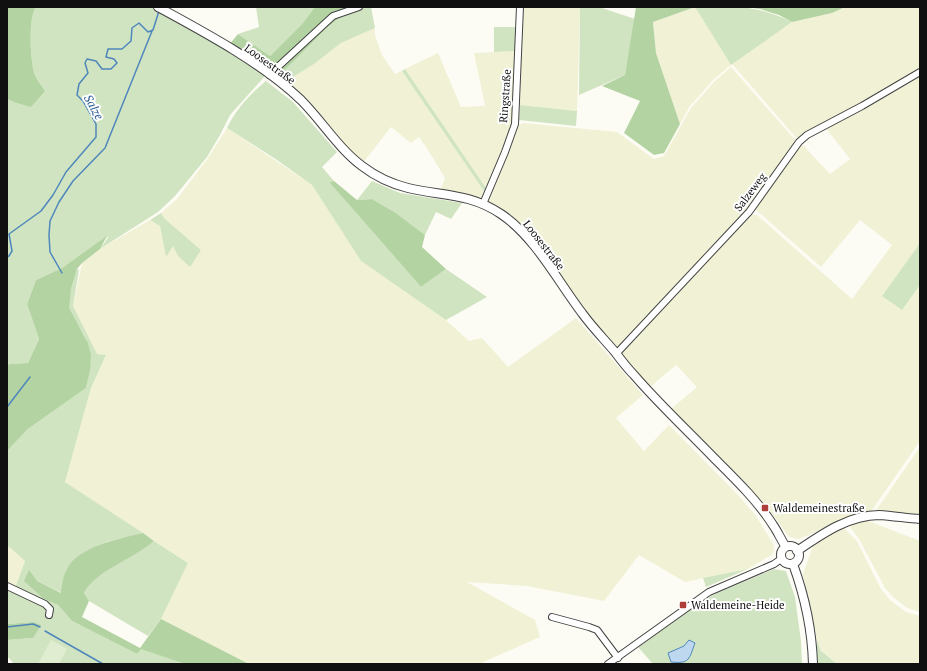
<svg xmlns="http://www.w3.org/2000/svg" width="927" height="671" font-family="'PT Serif',serif">
  <style>
    .farmland { fill: #f1f1d6 }
    .green { fill: #d0e4c1 }
    .forest { fill: #b4d3a2 }
    .pitch { fill: #e1edd1 }
    .water { fill: #bed8ef; stroke: #4f87bc }
    .lines { fill: none; stroke-linecap: round; stroke-linejoin: round }
    .stream { stroke: #4f87bc; stroke-width: 1.5 }
    .minor-casing { stroke: #434343; stroke-width: 8 }
    .tertiary-casing { stroke: #434343; stroke-width: 10 }
    .minor { stroke: #fff; stroke-width: 6 }
    .tertiary { stroke: #fff; stroke-width: 8 }
    .poi-dot { fill: #ae3e39; stroke: #fff; stroke-width: 1.5 }
    .labels { text-anchor: middle; dominant-baseline: central; stroke-width: 4; stroke-linejoin: round; paint-order: stroke }
    .street-label { font-size: 11px; fill: #101010; stroke: #fff }
    .poi-label { font-size: 11px; fill: #101010; stroke: #fff; text-anchor: start }
    .water-label { font-size: 12px; font-style: italic; fill: #285a92; stroke: #fff }
  </style>
  <rect width="100%" height="100%" fill="#fdfcf4"/>
  <path class="farmland" d="M522,7H579L580,10L577,111L520,105Z
    M695,7L731,65L714,79L690,106L680,124L656,53L653,22Z
    M845,7H920V71L798,140L732,64L792,22L832,13Z
    M375,28V35L382,55L395,74L402,71L486,194L482,200L441,189L445,178L428,150L419,137L411,143L391,127L363,163L348,149L285,82L314,64L341,43Z
    M518,51L515,119L488,191L405,69L438,53L461,107L485,106L474,53Z
    M731,67L797,142L750,208L617,349L569,290L558,268L528,232L506,213L487,202L517,126L523,123L617,132L654,159L664,156L691,108L715,81Z
    M920,74V243L882,296L902,310L920,285V441L870,513L841,521L799,539L789,537L769,509L671,409L697,387L676,365L650,387L620,353L749,215H757L852,299L892,245L860,220L821,267L755,209L801,143L830,174L850,159L825,127Z
    M227,128L312,185L361,261L446,320L469,341L482,338L508,367L576,318L643,395L616,418L644,451L669,425L738,495L756,516L774,545L773,554L748,569L685,582L639,555L604,601L527,586L467,582L535,620L540,637L479,664H249L161,619L188,563L65,482L91,388L106,355H97L73,306L82,263L100,249L150,220L160,226L166,256L173,245L178,256L201,250L165,219L161,213L177,199L208,158Z
    M920,447V517L875,512Z
    M863,519L920,541V612L907,608L893,597L885,588L859,539L847,523Z
    M842,526L857,541L881,589L890,600L906,612L920,616V664H837L821,651L817,640L803,574L813,546Z
    M7,545L25,561L15,588L7,584Z"/>
  <path class="green" d="M36,7H152L231,53L265,76L230,115L220,135L207,157L175,196L158,212L100,249L109,236L62,268L36,280L27,304L39,339L28,363L9,364L7,366V99L14,102L45,91C42,86 37,80 35,75C30,62 28,18 36,7Z
    M256,7H315L302,24L270,56L238,34L259,27Z
    M368,7H371L375,28L341,43L314,64L285,82L278,77L329,26L341,17Z
    M579,7H599L635,19L625,75L579,95L580,10Z
    M695,7C733,7 756,4 792,22L731,65Z
    M494,27H518V51L494,52Z
    M405,69L488,191L486,194L402,71Z
    M266,81L293,102L337,152L322,167L334,181L329,182L421,287L446,269L487,297L446,320L361,261L312,185L277,160L227,128C236,109 250,94 266,81Z
    M520,105L577,111L576,126L519,120Z
    M372,181L400,193L462,203L451,219L436,212L425,235L396,213L372,199L357,200Z
    M161,213L165,219L201,250L190,267L178,256L173,246L166,257L160,226L150,220Z
    M920,243V285L902,310L882,296Z
    M77,269L79,270L73,306L97,354L106,355L91,388L65,482L143,533L106,542L62,593L37,581L44,599L58,605L72,621L137,654L140,648L185,664H14L7,656V640L33,638V622L7,624V588L14,591L25,561L7,545V451L28,429L86,388C91,369 93,351 83,333C79,326 71,317 69,309C67,299 74,279 77,269Z
    M154,541L188,563L161,619L148,636L89,601L84,593C95,570 134,558 154,541Z
    M748,569L706,587L703,578Z
    M774,569L786,571L795,597L801,641L802,664H653L638,647L699,603L717,593Z
    M817,640L821,651L837,664H817Z"/>
  <path class="forest" d="M7,7H36C28,18 30,62 35,75C37,80 42,86 45,91L31,107L14,102L7,99Z
    M315,7H368L341,17L329,26L278,77L229,45L238,34L270,56L302,24Z
    M636,7H695L653,22L656,53L680,124L664,153L654,155L624,133L640,101L602,86L625,75Z
    M746,7H845L832,13L792,22L779,15L760,9Z
    M334,181L357,200L372,199L396,213L425,235L422,247L446,269L421,287L329,182Z
    M107,236L100,249L82,263L77,269L71,289L69,308L88,343L91,355L90,371L86,388L28,429L7,451V366L9,364L28,363L39,339L27,304L36,280L62,268Z
    M143,533L154,541C135,558 95,571 84,593L89,601L82,617L140,648L161,619L249,664H185L141,649L137,654L72,621L58,605L44,599L24,581L29,570L37,581L61,593C62,585 63,576 67,569C77,547 121,538 143,533Z
    M33,622L41,625L33,638L7,640V624Z"/>
  <path class="pitch" d="M51,640L67,649L59,664H38Z"/>
  <path class="water" d="M689,640L695,643C689,659 690,664 671,662L668,653L684,646Z"/>
  <g class="lines">
    <path class="stream" d="M7,257L9,256L12,251L9,234L41,211L53,195L66,172L96,137V124L83,101L77,95L79,84L88,73L85,63L87,59L96,61L102,69H111L117,63L114,59L106,57L108,49H122L131,41L132,28L139,23L148,32L153,30L159,11
      M62,273L50,252L49,235L50,221L59,202L73,181L105,148L152,31
      M7,407L30,377
      M7,627L33,624L40,627
      M45,631L103,664"/>
    <g class="minor-casing">
      <path id="minor" d="M269,75L333,16L359,7
        M483,204L505,152L515,124L520,7
        M616,354L749,212L799,142L807,135L862,106L920,72
        M7,586L45,604L50,609L49,615
        M552,617L589,627L597,630L618,658
        M608,664L709,592L774,564L781,559"/>
    </g>
    <g class="tertiary-casing">
      <path id="tertiary" d="M158,7C206,33 262,63 301,100C322,121 338,148 362,166C375,176 392,184 408,188C442,196 470,193 501,214C535,237 557,280 582,313C592,327 604,339 615,352C621,360 627,368 634,375C659,404 687,430 714,458C735,479 757,500 773,525C778,532 781,540 786,547
        M781 555a9 9 0 1 1 18 0a9 9 0 1 1-18 0Z
        M797,551C822,534 849,515 879,515C893,516 907,518 920,519
        M793,564C805,597 812,629 813,664"/>
    </g>
    <use href="#minor" class="minor"/>
    <use href="#tertiary" class="tertiary"/>
  </g>
  <g class="poi-dot">
    <rect x="761" y="504" width="8" height="8" rx="2"/>
    <rect x="679" y="601" width="8" height="8" rx="2"/>
  </g>
  <g class="labels">
    <g class="street-label">
      <text transform="translate(270 64) rotate(36)">Loosestraße</text>
      <text transform="translate(505 96) rotate(-86)">Ringstraße</text>
      <text transform="translate(750 192) rotate(-53)">Salzeweg</text>
      <text transform="translate(544 245) rotate(52)">Loosestraße</text>
    </g>
    <g class="poi-label">
      <text x="773" y="508">Waldemeinestraße</text>
      <text x="691" y="605">Waldemeine-Heide</text>
    </g>
    <g class="water-label">
      <text transform="translate(94 107) rotate(61)">Salze</text>
    </g>
  </g>
  <rect width="927" height="671" fill="none" stroke="#101010" stroke-width="16"/>
</svg>
